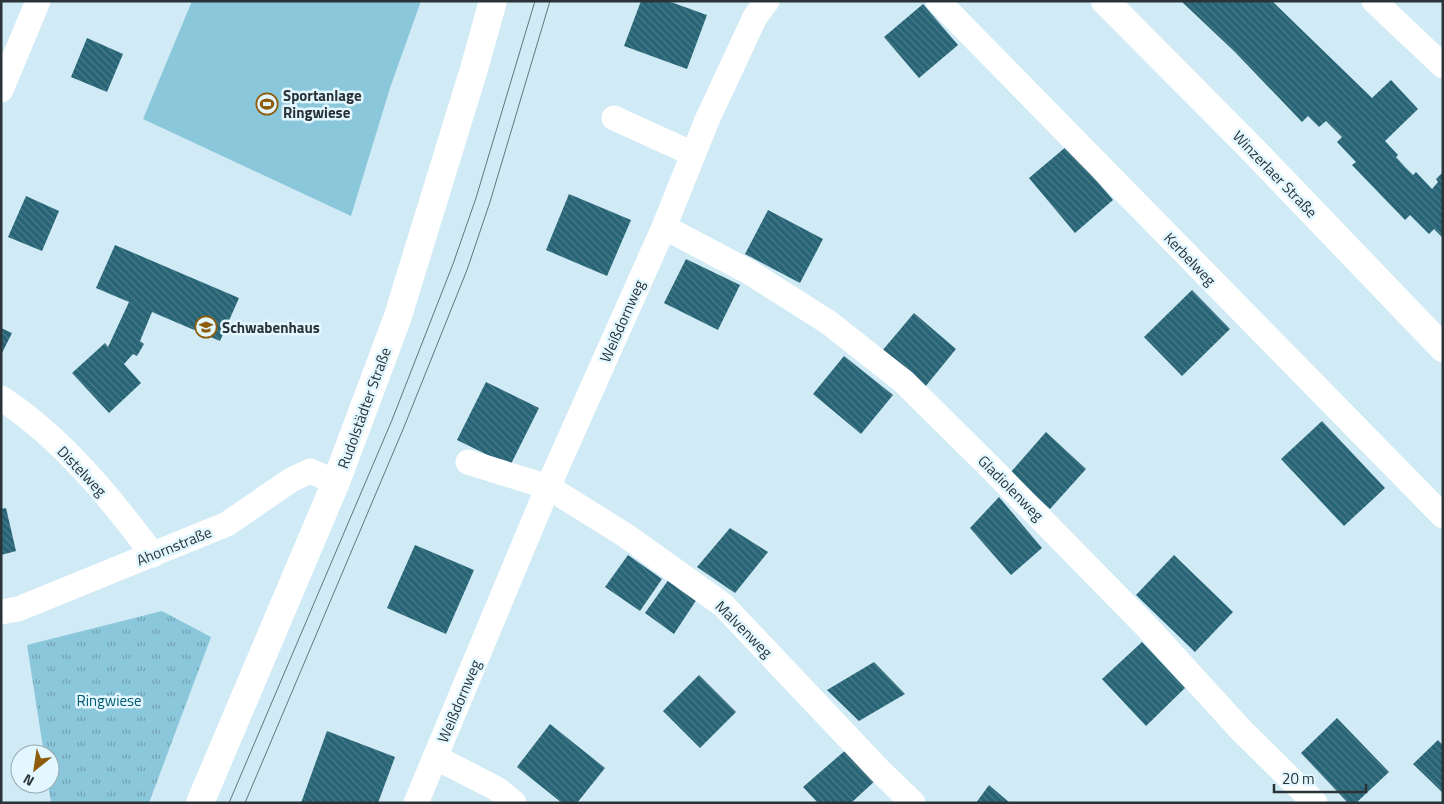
<svg xmlns="http://www.w3.org/2000/svg" width="1444" height="804" font-family="'Titillium Web',sans-serif">
  <style>
    .grass { fill: url(#grass-tufts) }
    .garden { fill: #8bc7db }
    .building { fill: url(#building-back-hatch) }
    .lines { fill: none; stroke-linecap: round; stroke-linejoin: round }
    .minor { stroke: #fff; stroke-width: 25 }
    .secondary { stroke: #fff; stroke-width: 28 }
    .tram { stroke: #64747a; stroke-width: 1 }
    .labels { text-anchor: middle; dominant-baseline: central; stroke-width: 5; stroke-linejoin: round; paint-order: stroke }
    .poi-label { font-size: 15px; font-weight: bold; fill: #2a3438; stroke: #e2f7ff; text-anchor: start }
    .street-label { font-size: 15px; fill: #2a3438; stroke: #e2f7ff }
    .park-label { font-size: 15px; fill: #065b70; stroke: #e2f7ff }
  </style>
  <defs>
    <pattern id="grass-tufts" width="24" height="20" patternUnits="userSpaceOnUse" patternTransform="scale(1.25)"><rect width="24" height="20" fill="#8bc7db"/><path d="M3 7l-1-3M5 7V3M7 7l1-3M15 17l-1-3M17 17v-4M19 17l1-3" fill="none" stroke="#72a2b3"/></pattern>
    <pattern id="building-back-hatch" width="6" height="6" patternUnits="userSpaceOnUse" patternTransform="scale(1.25)"><rect width="6" height="6" fill="#276476"/><path d="M-1 5l2 2M0 0l6 6M5-1l2 2" fill="none" stroke="#4d7c89"/></pattern>
  </defs>
  <rect width="100%" height="100%" fill="#d0ebf5"/>
  <path class="grass" d="M162,611L211,637L149,803H51L48,784H50V754H44L27,645Z"/>
  <path class="garden" d="M192,1H421L390,88L351,216L143,119Z"/>
  <path class="building" d="M641,1H668L707,15L687,69L624,46Z
    M1181,1H1272L1372,98L1391,80L1418,109L1385,141L1398,155L1396,157L1405,167L1413,175L1416,172L1432,189L1438,182L1436,179L1443,172V238L1434,229L1429,234L1410,215L1405,220L1352,165L1356,162L1337,142L1342,137L1326,121L1319,127L1308,116L1302,122L1235,52Z
    M923,4L958,45L919,78L884,37Z
    M87,38L123,54L107,92L71,77Z
    M1067,146L1113,200L1075,233L1029,178Z
    M569,194L631,220L607,276L546,250Z
    M26,196L59,211L42,251L8,237Z
    M768,210L823,239L800,283L745,254Z
    M115,245L239,298L220,341L152,312L140,341L144,344L137,356L133,354L124,364L141,383L109,413L72,373L105,343L108,347L129,302L96,288Z
    M686,259L740,285L718,330L664,303Z
    M1192,290L1230,329L1182,376L1144,337Z
    M914,313L956,349L925,387L882,351Z
    M1,328L12,333L1,355Z
    M844,356L893,395L861,434L813,394Z
    M486,382L539,408L510,466L457,440Z
    M1322,421L1385,488L1344,526L1281,459Z
    M1046,432L1086,469L1050,509L1010,473Z
    M999,497L1042,548L1011,575L970,528Z
    M6,508L16,551L1,555V509Z
    M730,528L768,552L735,593L697,567Z
    M415,545L474,570L446,634L387,608Z
    M628,555L662,579L640,611L605,587Z
    M1174,555L1233,612L1195,652L1136,595Z
    M669,579L697,599L674,634L645,613Z
    M1142,642L1185,688L1146,726L1102,679Z
    M874,662L905,694L859,721L827,690Z
    M699,675L736,712L700,748L663,711Z
    M1337,718L1389,772L1356,803H1348L1301,753Z
    M550,724L605,768L577,803H562L517,767Z
    M327,731L395,757L378,803H301Z
    M1438,740L1443,745V793L1413,764Z
    M848,748L877,779L851,803H818L803,787Z
    M989,785L1010,803H976Z"/>
  <g class="lines">
    <path class="minor" d="M938,1L1443,516
      M1374,1L1443,66
      M1,90L38,1
      M614,118L693,154
      M664,227L749,272L828,322L903,381L990,467L1148,628L1241,730L1315,803
      M1,398C62,438 110,497 153,555
      M468,462L548,487L625,535L723,605L880,771L913,803
      M1,612L18,609L227,524L291,480L310,471L336,482
      M435,757L497,789L514,803
      M416,803L548,487L664,227L707,120L755,17L767,1"/>
    <path class="secondary" d="M1105,1L1252,149L1443,348
      M200,803L336,482L397,319L474,69L493,1"/>
    <path class="tram" d="M229,803L392,420L453,264L476,198L535,1
      M245,803L404,427L467,270L490,202L550,1"/>
  </g>
  <defs>
    <g id="stadium-ring" transform="scale(1.125)"><circle r="9.5" fill="#e2f7ff" stroke="#8f5c0b" stroke-width="1.5"/><path d="M0-5a6.5 5 0 1 0 0 10a6.5 5 0 1 0 0-10ZM-3.5-1.8h7v3.6h-7Z" fill="#8f5c0b"/></g>
    <g id="school-ring" transform="scale(1.125)"><circle r="9.5" fill="#e2f7ff" stroke="#8f5c0b" stroke-width="1.5"/><path d="M0-5L7-2L0 1L-7-2ZM-4 1L0 2.5L4 1V4Q0 6-4 4Z" fill="#8f5c0b"/></g>
  </defs>
  <g fill-rule="evenodd">
    <use href="#stadium-ring" x="267" y="104"/>
    <use href="#school-ring" x="206" y="327"/>
  </g>
  <g class="labels">
    <g class="poi-label">
      <text x="283" y="95">Sportanlage<tspan x="283" dy="17">Ringwiese</tspan></text>
      <text x="222" y="327">Schwabenhaus</text>
    </g>
    <g class="street-label">
      <text transform="translate(1275 174) rotate(46)">Winzerlaer Straße</text>
      <text transform="translate(1190 259) rotate(46)">Kerbelweg</text>
      <text transform="translate(622 321) rotate(-66)">Weißdornweg</text>
      <text transform="translate(364 408) rotate(-70)">Rudolstädter Straße</text>
      <text transform="translate(82 471) rotate(46)">Distelweg</text>
      <text transform="translate(1011 488) rotate(45)">Gladiolenweg</text>
      <text transform="translate(174 546) rotate(-22)">Ahornstraße</text>
      <text transform="translate(744 629) rotate(45)">Malvenweg</text>
      <text transform="translate(459 701) rotate(-67)">Weißdornweg</text>
    </g>
    <g class="park-label">
      <text x="109" y="700">Ringwiese</text>
    </g>
  </g>
  <rect width="1444" height="804" fill="none" stroke="#2a3438" stroke-width="5"/>
  <g transform="translate(35 769) rotate(210)"><circle r="24" fill="#e2f7ff" stroke="#98a9af"/>
  <path d="M0-4L9 19L0 12L-9 19Z" fill="#8f5c0b"/>
  <text y="-8" font-size="14" font-weight="bold" text-anchor="middle" fill="#2a3438">N</text>
  </g>
  <path d="M1274 784v8h92v-8" fill="none" stroke="#2a3438" stroke-width="2.5"/>
  <text x="1282" y="784" font-size="15" fill="#2a3438" stroke="#e2f7ff" stroke-width="4" paint-order="stroke">20 m</text>
</svg>
